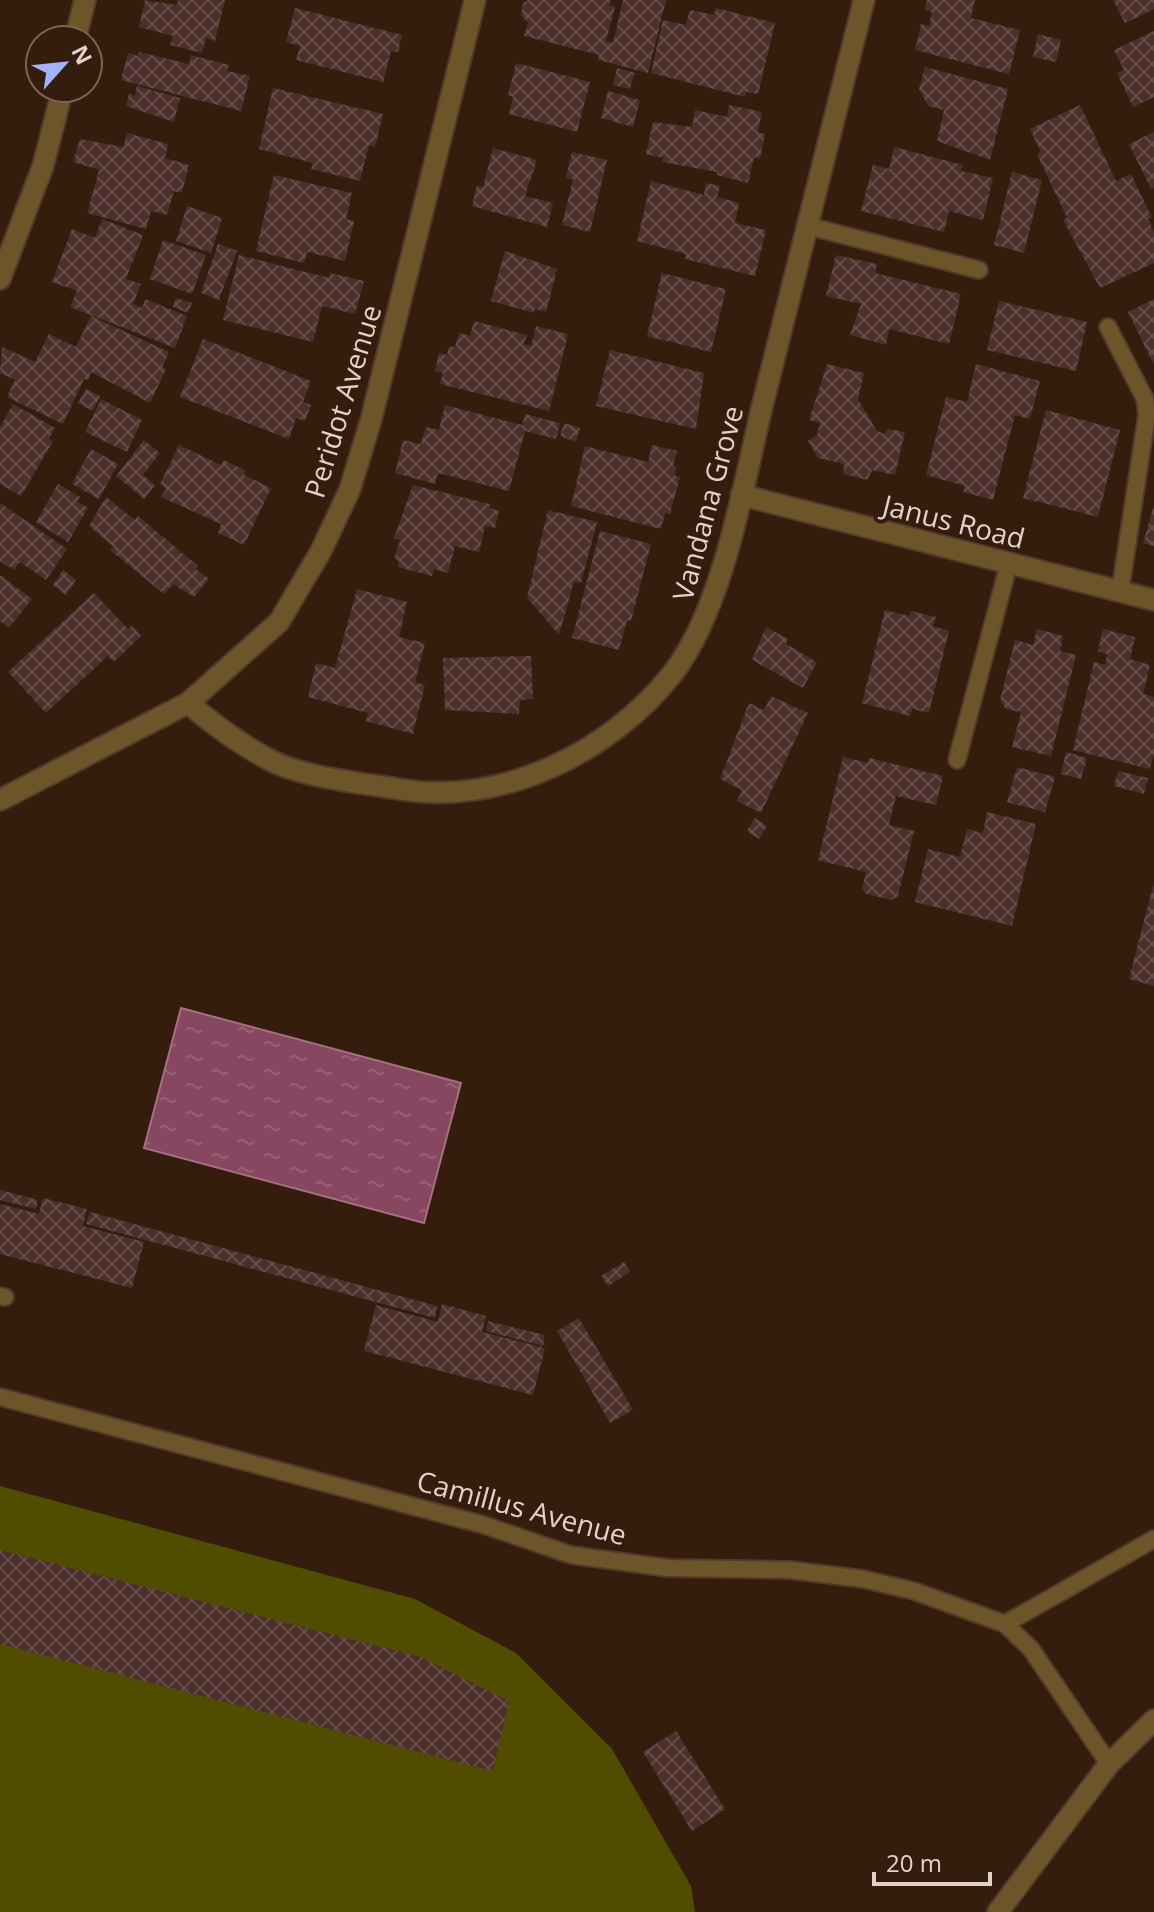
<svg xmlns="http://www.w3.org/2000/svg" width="1154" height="1912" font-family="'Open Sans',sans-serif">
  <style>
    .green { fill: #504c00 }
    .water { fill: url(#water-ripples); stroke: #a3717f; stroke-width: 2 }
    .building { fill: url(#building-cross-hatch) }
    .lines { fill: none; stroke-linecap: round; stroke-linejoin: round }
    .service-casing { stroke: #513a2b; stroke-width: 20 }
    .minor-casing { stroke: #513a2b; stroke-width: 24 }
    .service { stroke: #6e5429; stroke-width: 16 }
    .minor { stroke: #6e5429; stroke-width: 20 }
    .labels { text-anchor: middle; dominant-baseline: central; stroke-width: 8; stroke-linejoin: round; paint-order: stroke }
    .street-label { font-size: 28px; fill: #e3d2c8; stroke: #351d0d }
  </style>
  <defs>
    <pattern id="water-ripples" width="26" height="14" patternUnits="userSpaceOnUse" patternTransform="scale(2)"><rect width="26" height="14" fill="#884760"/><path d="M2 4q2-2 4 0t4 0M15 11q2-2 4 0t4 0" fill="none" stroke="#996175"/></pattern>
    <pattern id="building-cross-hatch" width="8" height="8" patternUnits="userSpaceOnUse" patternTransform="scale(2)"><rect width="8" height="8" fill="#4d2f2c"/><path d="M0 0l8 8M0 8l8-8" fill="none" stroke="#664c49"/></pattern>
  </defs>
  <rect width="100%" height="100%" fill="#351d0d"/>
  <path class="green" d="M0,1486L415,1599L516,1653L612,1749L691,1886L695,1912H0Z"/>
  <path class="water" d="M181,1008L461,1083L424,1223L144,1148Z"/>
  <path class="building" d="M145,0L177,5L178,0H225L215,41L206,38L202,53L170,45L173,36L139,27Z
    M529,0H611L609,5L615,7L606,41L613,43L623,0H666L648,73L598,60L599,55L524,36L528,23L521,15L523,3Z
    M927,0H975L971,18L1020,30L1009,74L915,50L921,24L929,26L932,12L925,10Z
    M1113,0H1154V9L1125,23Z
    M295,8L402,35L398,52L391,51L383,82L296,60L300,46L286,42Z
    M716,8L775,23L758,94L746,92L745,97L651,73L663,20L686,25L690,10L714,15Z
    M1154,31V97L1133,107L1117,73L1124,70L1114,50Z
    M1038,34L1061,40L1056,62L1033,57Z
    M139,52L189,64L191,55L229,65L227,71L250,76L241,111L121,80L128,53L138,56Z
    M516,63L590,82L577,132L509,114L513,97L508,95Z
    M925,67L1008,89L990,160L937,141L944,110L928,106L919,89Z
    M617,68L635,73L630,89L613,85Z
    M137,86L180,98L174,122L126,106L129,94L135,96Z
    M273,88L383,114L375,147L369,145L360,181L311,169L313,163L259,149Z
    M608,91L640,100L633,127L601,118Z
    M729,105L762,112L758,132L765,134L760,159L754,157L748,183L717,175V172L662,162L663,158L646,154L653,122L692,127L695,110L727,117Z
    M1080,105L1116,181L1131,174L1152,218L1148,219L1154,232V263L1100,288L1063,220L1067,218L1037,154L1041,152L1030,129Z
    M1154,132V188L1151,189L1129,144Z
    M127,133L168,144L165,158L189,165L182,193L174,191L167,215L151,211L146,229L87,213L99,170L73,162L80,139L123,147Z
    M894,147L963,165L961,171L993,178L983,220L949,211L944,232L861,211L873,165L889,169Z
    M493,148L537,160L525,196L553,203L547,227L472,206L477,185L483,187Z
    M572,152L607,160L590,232L562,225L573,179L566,178Z
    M1012,172L1042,180L1024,253L994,245Z
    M274,175L352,193L346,219L354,221L345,261L307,252L304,263L256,251Z
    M651,181L704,195L706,183L720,186L717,197L739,203L735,223L766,230L755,276L685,259L686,254L637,241Z
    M187,206L222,218L211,253L176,241Z
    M102,219L143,235L126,279L141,284L133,304L142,308L145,299L187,316L175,348L70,307L77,291L52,282L72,229L95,238Z
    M163,240L206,255L192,294L150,279Z
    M218,244L237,251L219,300L201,293Z
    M505,251L557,269L546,312L535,309L534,313L491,301Z
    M239,255L329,278L330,273L364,281L355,314L322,306L313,342L223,320Z
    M836,255L877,264L875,273L961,294L949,344L889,329L886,345L850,335L861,304L826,296Z
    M662,273L726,289L711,352L647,336Z
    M176,298L192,303L188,313L173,307Z
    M1154,299V365L1128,312Z
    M999,301L1087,322L1076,371L987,350Z
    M91,316L169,352L162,367L166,369L150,403L91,372L88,380L84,379L63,424L7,397L15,380L0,373L2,347L35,362L49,334L76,347Z
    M474,321L527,335L524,344L531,346L536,326L568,334L549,411L440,384L443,373L435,371L439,353L447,355L449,346L455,347L459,333L470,336Z
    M203,339L311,381L303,402L311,405L305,421L296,418L289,439L180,397Z
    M610,350L704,373L696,429L596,406Z
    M827,364L864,373L858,399L877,431L885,434L887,429L905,432L895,475L872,470L868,480L843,474L844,464L818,458L808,441L817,435L820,423L809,420Z
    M976,364L1040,381L1030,419L1015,415L993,500L963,492L965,486L926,475L946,397L967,402Z
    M86,389L100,396L93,411L78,403Z
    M101,399L142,420L127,452L85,432Z
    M13,404L55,428L49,439L53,441L21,496L0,484V427Z
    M445,405L522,425L525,414L560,423L556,439L525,431L509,491L438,473L435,484L395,473L403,440L421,444L426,427L439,430Z
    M1046,410L1120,430L1098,517L1023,498Z
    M564,423L580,428L576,442L560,436Z
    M144,440L160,453L143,475L155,485L144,499L116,476Z
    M179,445L221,465L224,460L245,470L244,475L271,488L244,545L218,533L221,524L161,497L166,489L160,484Z
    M652,445L677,451L673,466L676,468L675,476L680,477L670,514L665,513L661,529L571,506L585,446L648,462Z
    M91,449L118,464L99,499L72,484Z
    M58,484L80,497L77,501L88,508L68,542L36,522Z
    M413,485L490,504L489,508L499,511L495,528L485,526L479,552L455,546L448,573L434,569L432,576L398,567L399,561L394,559L400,540L394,538Z
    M106,497L135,520L138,516L198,566L196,569L209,579L194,597L173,584L164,594L110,550L114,547L89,526Z
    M0,503L67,549L46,580L20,562L14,570L0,561Z
    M1154,505V546L1143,543Z
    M548,510L597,522L581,583L574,582L559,635L527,598Z
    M600,531L651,544L631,621L627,620L619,650L572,638Z
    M63,570L76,580L66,595L53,585Z
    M0,575L32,599L9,628L0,621Z
    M357,589L407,602L399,637L425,643L415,682L425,685L413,734L366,721L368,713L308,697L316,663L335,668Z
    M94,593L128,629L132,626L141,636L114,662L108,656L46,713L8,672Z
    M885,610L909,616L911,611L936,617L933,626L949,631L929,713L912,709L910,716L862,703Z
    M766,627L788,639L786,644L817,662L803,688L752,660Z
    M1037,629L1063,636L1060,651L1076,655L1051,756L1012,747L1021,712L1006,709L1000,700L1015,640L1033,645Z
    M1103,629L1135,637L1130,659L1150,665L1143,694L1154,697V753L1150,769L1073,750L1094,662L1105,665L1107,654L1098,651Z
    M531,656L533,699L520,700L519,714L445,710L443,658Z
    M771,696L808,713L761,813L737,801L742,790L720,779L749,703L764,710Z
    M1066,752L1087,758L1081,779L1061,774Z
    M843,757L868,763L869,758L943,776L936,805L896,796L889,825L914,831L898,896L892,900L866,894L862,889L866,872L818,860Z
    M1017,767L1055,777L1045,812L1007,802Z
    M1118,771L1148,778L1144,794L1114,786Z
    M987,812L1036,824L1012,926L915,902L928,849L960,857L967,829L983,833Z
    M755,818L767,826L759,839L747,831Z
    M1153,886H1154V986L1129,979Z
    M0,1190L38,1200L36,1209L0,1200Z
    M43,1198L87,1209L83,1226L144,1242L132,1288L0,1254V1204L39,1214Z
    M90,1212L437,1306L435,1318L86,1224Z
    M624,1262L630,1272L608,1286L601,1276Z
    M442,1304L486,1316L482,1332L545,1348L533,1395L364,1351L376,1305L438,1322Z
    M579,1318L633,1410L610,1423L557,1331Z
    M488,1321L545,1335L543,1346L486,1331Z
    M0,1550L421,1657L509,1701L493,1771L0,1644Z
    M676,1731L725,1809L692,1831L643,1752Z"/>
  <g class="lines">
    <g class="service-casing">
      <path id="service" d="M808,226L979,270
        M1108,327L1145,399L1147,414L1120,592
        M957,760L1009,563
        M0,1296L5,1297
        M0,1397L484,1525L571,1555L668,1568L790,1570L863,1579L914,1591L1005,1624L1031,1649L1109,1764
        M1005,1624L1154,1539"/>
    </g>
    <g class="minor-casing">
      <path id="minor" d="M75,40L85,0
        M0,279L43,166L63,88
        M741,495L1154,600
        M188,703C214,725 245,748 276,763C309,778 362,783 398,789C500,807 610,753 673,673C723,608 743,487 762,407C796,271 830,136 864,0
        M0,800L188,703L279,622L321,551L350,489L371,420L475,0
        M998,1912L1109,1764L1154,1720"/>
    </g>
    <use href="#service" class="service"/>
    <use href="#minor" class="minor"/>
  </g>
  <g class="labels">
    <g class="street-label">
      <text transform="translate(342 401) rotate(-73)">Peridot Avenue</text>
      <text transform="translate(707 503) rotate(-75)">Vandana Grove</text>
      <text transform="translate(954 521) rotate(14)">Janus Road</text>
      <text transform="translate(522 1507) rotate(15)">Camillus Avenue</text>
    </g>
  </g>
  <g transform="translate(64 64) rotate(63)"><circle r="38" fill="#351d0d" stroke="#7b6558" stroke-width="2"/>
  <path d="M0-6L14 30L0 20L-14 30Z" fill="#a3b2fd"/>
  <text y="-12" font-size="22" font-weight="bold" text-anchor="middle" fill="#e3d2c8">N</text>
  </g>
  <path d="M874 1872v12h116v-12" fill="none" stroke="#e3d2c8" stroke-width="4"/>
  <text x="886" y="1872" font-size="24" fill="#e3d2c8" stroke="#351d0d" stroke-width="6" paint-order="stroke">20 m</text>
</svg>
